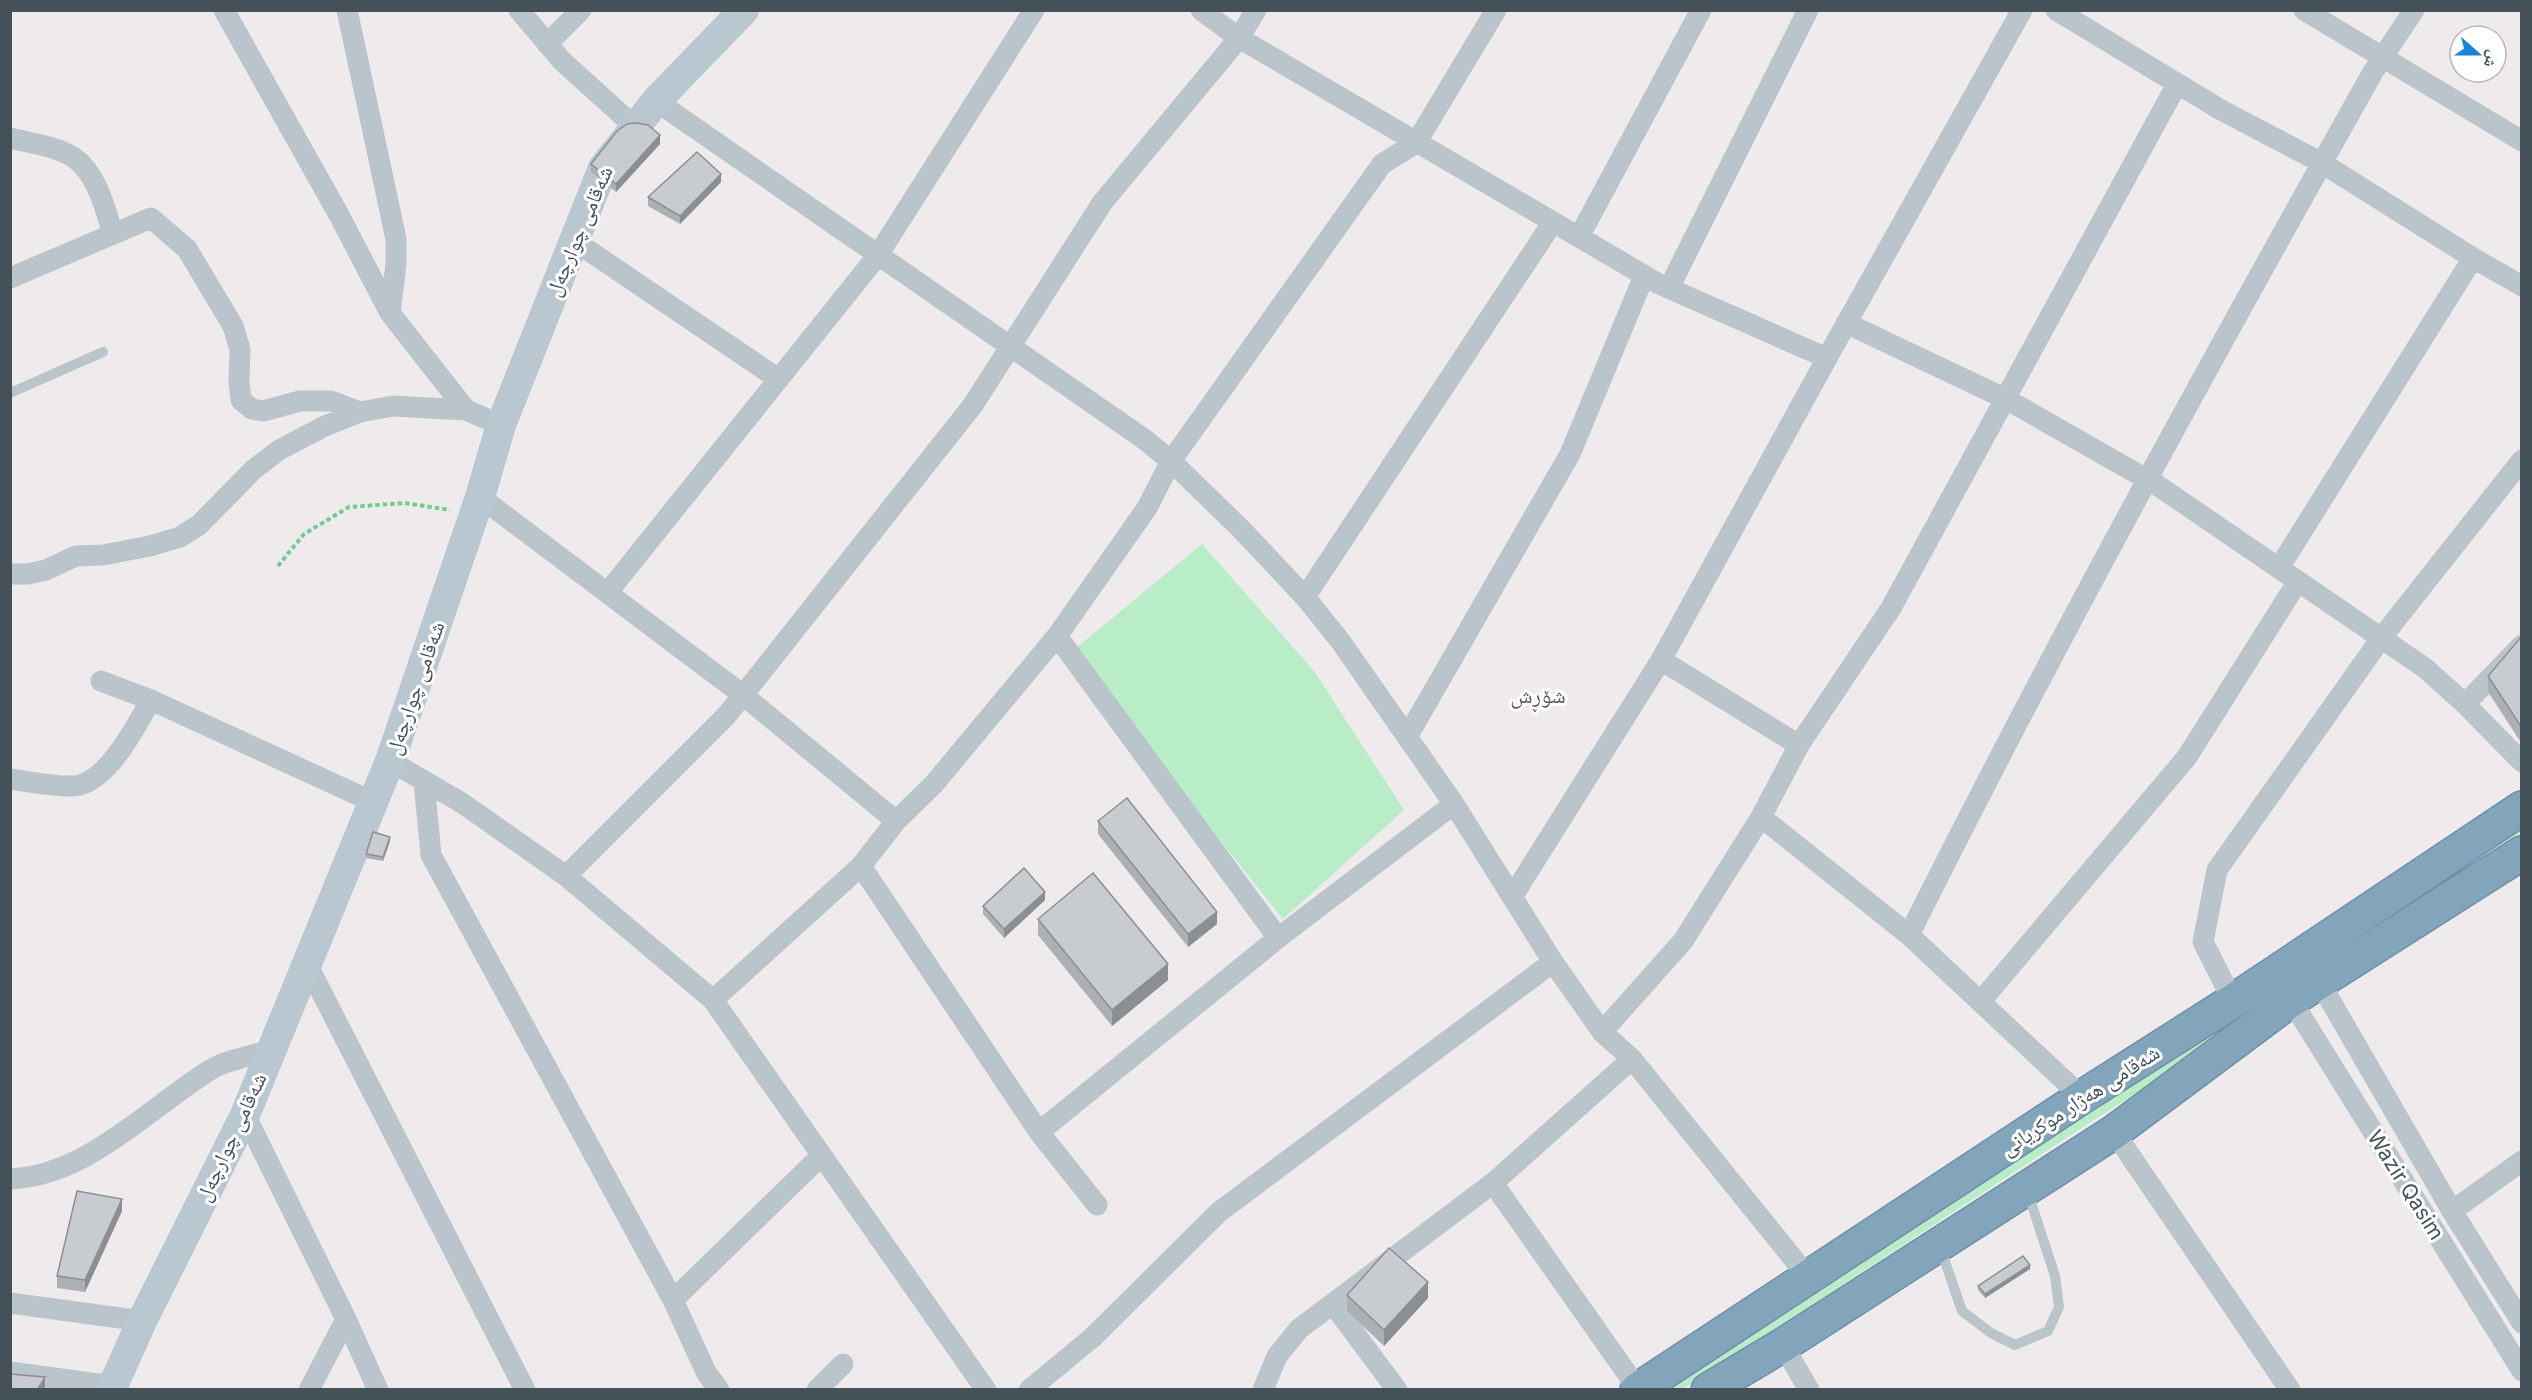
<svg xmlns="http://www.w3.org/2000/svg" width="2532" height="1400" font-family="Inter,'Noto Naskh Arabic',sans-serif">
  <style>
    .green { fill: #b9edc7 }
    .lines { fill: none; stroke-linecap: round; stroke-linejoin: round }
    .highway-casing { stroke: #6f90a7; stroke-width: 36 }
    .path { stroke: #72ca95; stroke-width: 4; stroke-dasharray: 4.5 3; stroke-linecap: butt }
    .lane { stroke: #bac5cb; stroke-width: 10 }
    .street { stroke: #bac5cb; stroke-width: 21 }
    .secondary { stroke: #b9c7d0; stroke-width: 30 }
    .highway { stroke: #83a5bb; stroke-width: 33 }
    .wall { fill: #acafb4 }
    .shaded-wall { fill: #8c8f92 }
    .building { fill: #c8ccd1; stroke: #8c8f92; stroke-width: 1.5 }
    .labels { text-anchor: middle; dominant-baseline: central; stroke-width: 6; stroke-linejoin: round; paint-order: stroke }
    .street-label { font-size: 21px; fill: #445159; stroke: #fff }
    .neighbourhood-label { font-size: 22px; fill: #595d61; stroke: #fff }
  </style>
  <rect width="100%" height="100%" fill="#efebec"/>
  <path class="green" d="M1202,544L1314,671L1404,810L1283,919L1070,653Z
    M2521,816V840L2185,1062L2080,1129L1683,1389L1643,1390Z"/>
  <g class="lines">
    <g class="highway-casing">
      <path id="highway" d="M1637,1390L2082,1097L2233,1001L2522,808
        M1708,1390L1783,1345L2114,1132L2291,1000L2522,853"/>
    </g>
    <path class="path" d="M278,566L304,534L349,507L405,503L450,510"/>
    <path class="lane" d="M10,393L103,352
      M1940,1247L1962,1311L1991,1333L2015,1345L2048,1331L2059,1307L2055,1276L2028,1193"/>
    <path class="street" d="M224,10L339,215L390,313L466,410L501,425
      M347,10L396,239V264L390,313
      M519,10L562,61L634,126
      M1201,10L1239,38L1659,284L1827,358
      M2056,10L2221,110L2322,163L2473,258L2522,286
      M2304,10L2522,141
      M547,44L581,10
      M656,101L1144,439L1171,461L1241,529L1305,597L1341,642L1454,804L1553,962L1602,1032L1632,1059L1809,1278
      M10,138C30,143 55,146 73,157C97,173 105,208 113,234
      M1579,237L1701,10
      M573,240L777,378
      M10,278L151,218L187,249L233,326L240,349L239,382L241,400L252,409L263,411L300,401H331L360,412
      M1669,288L1808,10
      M1846,323L2006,399L2157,485L2425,668L2465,704L2522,762
      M480,497L743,695L896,821
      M2279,568L2473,258
      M10,574H28L46,570L76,556L103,555L150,546L180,537L199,525L253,470L279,450L325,426L360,412L393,406L466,410
      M608,592L878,255L1034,10
      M1305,597L1553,222
      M1057,636L1278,938
      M1661,660L1799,745
      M101,681L151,700L373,802
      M2465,704L2522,645
      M1407,737L1570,454L1644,276
      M390,761L462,803L566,876L713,1000L986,1390
      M10,779C27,781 66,789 80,785C111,776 135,727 151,700
      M424,782L431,855L673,1300L706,1372L719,1390
      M1761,817L1909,935L2082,1097
      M861,866L1039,1132L1097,1205
      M566,876L726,716L743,695L973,405L1102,203L1239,38L1256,10
      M1512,897L1661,660L1827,358L2022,10
      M1909,935C2055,643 2213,357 2373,72L2414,10
      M306,962L525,1390
      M2319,981L2452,1211L2522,1323
      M713,1000L861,866L896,821L934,784L1057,636L1147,508L1171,461L1382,164L1416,143L1496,10
      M2291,1000L2522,1371
      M1981,1001L2187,757L2298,581
      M2233,1001L2203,942L2217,870L2382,637L2522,460
      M1602,1032L1683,941L1761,817L1799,745L1891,608L2177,84
      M245,1115L346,1319L378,1390
      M1039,1132L1278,938L1454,804
      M2114,1132L2290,1390
      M10,1179C87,1176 149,1108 210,1070C226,1060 252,1056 271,1050
      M1493,1183L1638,1389
      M2452,1211L2522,1161
      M673,1300L821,1156
      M10,1303L142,1321
      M1333,1304L1397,1390
      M1783,1345L1809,1390
      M10,1372L113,1386
      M309,1390L346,1319
      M817,1390L843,1364
      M1029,1390L1093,1337L1219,1212L1553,962
      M1263,1390L1277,1356L1299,1329L1493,1183L1632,1059"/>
    <path class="secondary" d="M111,1390L142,1321L245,1115L390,761L480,497L501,425L603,168L656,101L744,10"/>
    <use href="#highway" class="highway"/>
  </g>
  <path class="wall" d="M660,144L616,192L591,172V164Z
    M721,182L680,224L648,206V197Z
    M2522,636V744L2488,692V676Z
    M1098,821L1217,924L1188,947L1098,834Z
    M390,841L383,861L366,858V854Z
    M1045,900L1004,938L983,914V906Z
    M1038,919L1168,980L1112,1026L1038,935Z
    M122,1211L85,1292L57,1288V1276Z
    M2030,1269L1985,1298L1978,1290V1286Z
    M1347,1295L1428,1298L1384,1346L1347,1311Z"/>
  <path class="shaded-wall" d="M660,135V144L616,192V184Z
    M721,174V182L680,224V216Z
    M390,837V841L383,861V857Z
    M1045,892V900L1004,938V929Z
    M1217,912V924L1188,947V934Z
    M1168,964V980L1112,1026V1010Z
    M122,1199V1211L85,1292V1280Z
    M2030,1265V1269L1985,1298V1294Z
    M1428,1282V1298L1384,1346V1330Z
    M45,1377V1389H38Z"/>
  <path class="building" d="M637,123L648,125L660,135L616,184L591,164L617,131L627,124Z
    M697,152L721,174L680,216L648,197Z
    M2522,636V728L2488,676Z
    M1127,798L1217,912L1188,934L1098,821Z
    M373,832L390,837L383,857L366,854Z
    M1024,868L1045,892L1004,929L983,906Z
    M1093,873L1168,964L1112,1010L1038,919Z
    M77,1191L122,1199L85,1280L57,1276Z
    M1389,1248L1428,1282L1384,1330L1347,1295Z
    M2023,1256L2030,1265L1985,1294L1978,1286Z
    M10,1374L45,1377L38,1389H10Z"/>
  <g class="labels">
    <g class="street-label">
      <text transform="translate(579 231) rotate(-67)">شەقامی چوارچەل</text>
      <text transform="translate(415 688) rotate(-71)">شەقامی چوارچەل</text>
      <text transform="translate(2080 1100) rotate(-33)">شەقامی ھەژار موکریانی</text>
      <text transform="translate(231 1137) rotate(-65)">شەقامی چوارچەل</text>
      <text transform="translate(2406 1185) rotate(58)">Wazir Qasim</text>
    </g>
    <g class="neighbourhood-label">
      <text x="1538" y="695">شۆڕش</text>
    </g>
  </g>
  <rect width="2532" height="1400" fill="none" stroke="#445159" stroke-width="24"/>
  <g transform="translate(2478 54) rotate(111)"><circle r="28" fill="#ffffff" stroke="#b4b9bd" stroke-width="1.5"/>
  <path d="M0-4.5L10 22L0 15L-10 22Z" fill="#1b83d9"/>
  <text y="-9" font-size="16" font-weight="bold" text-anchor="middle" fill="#445159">ش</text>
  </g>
</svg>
